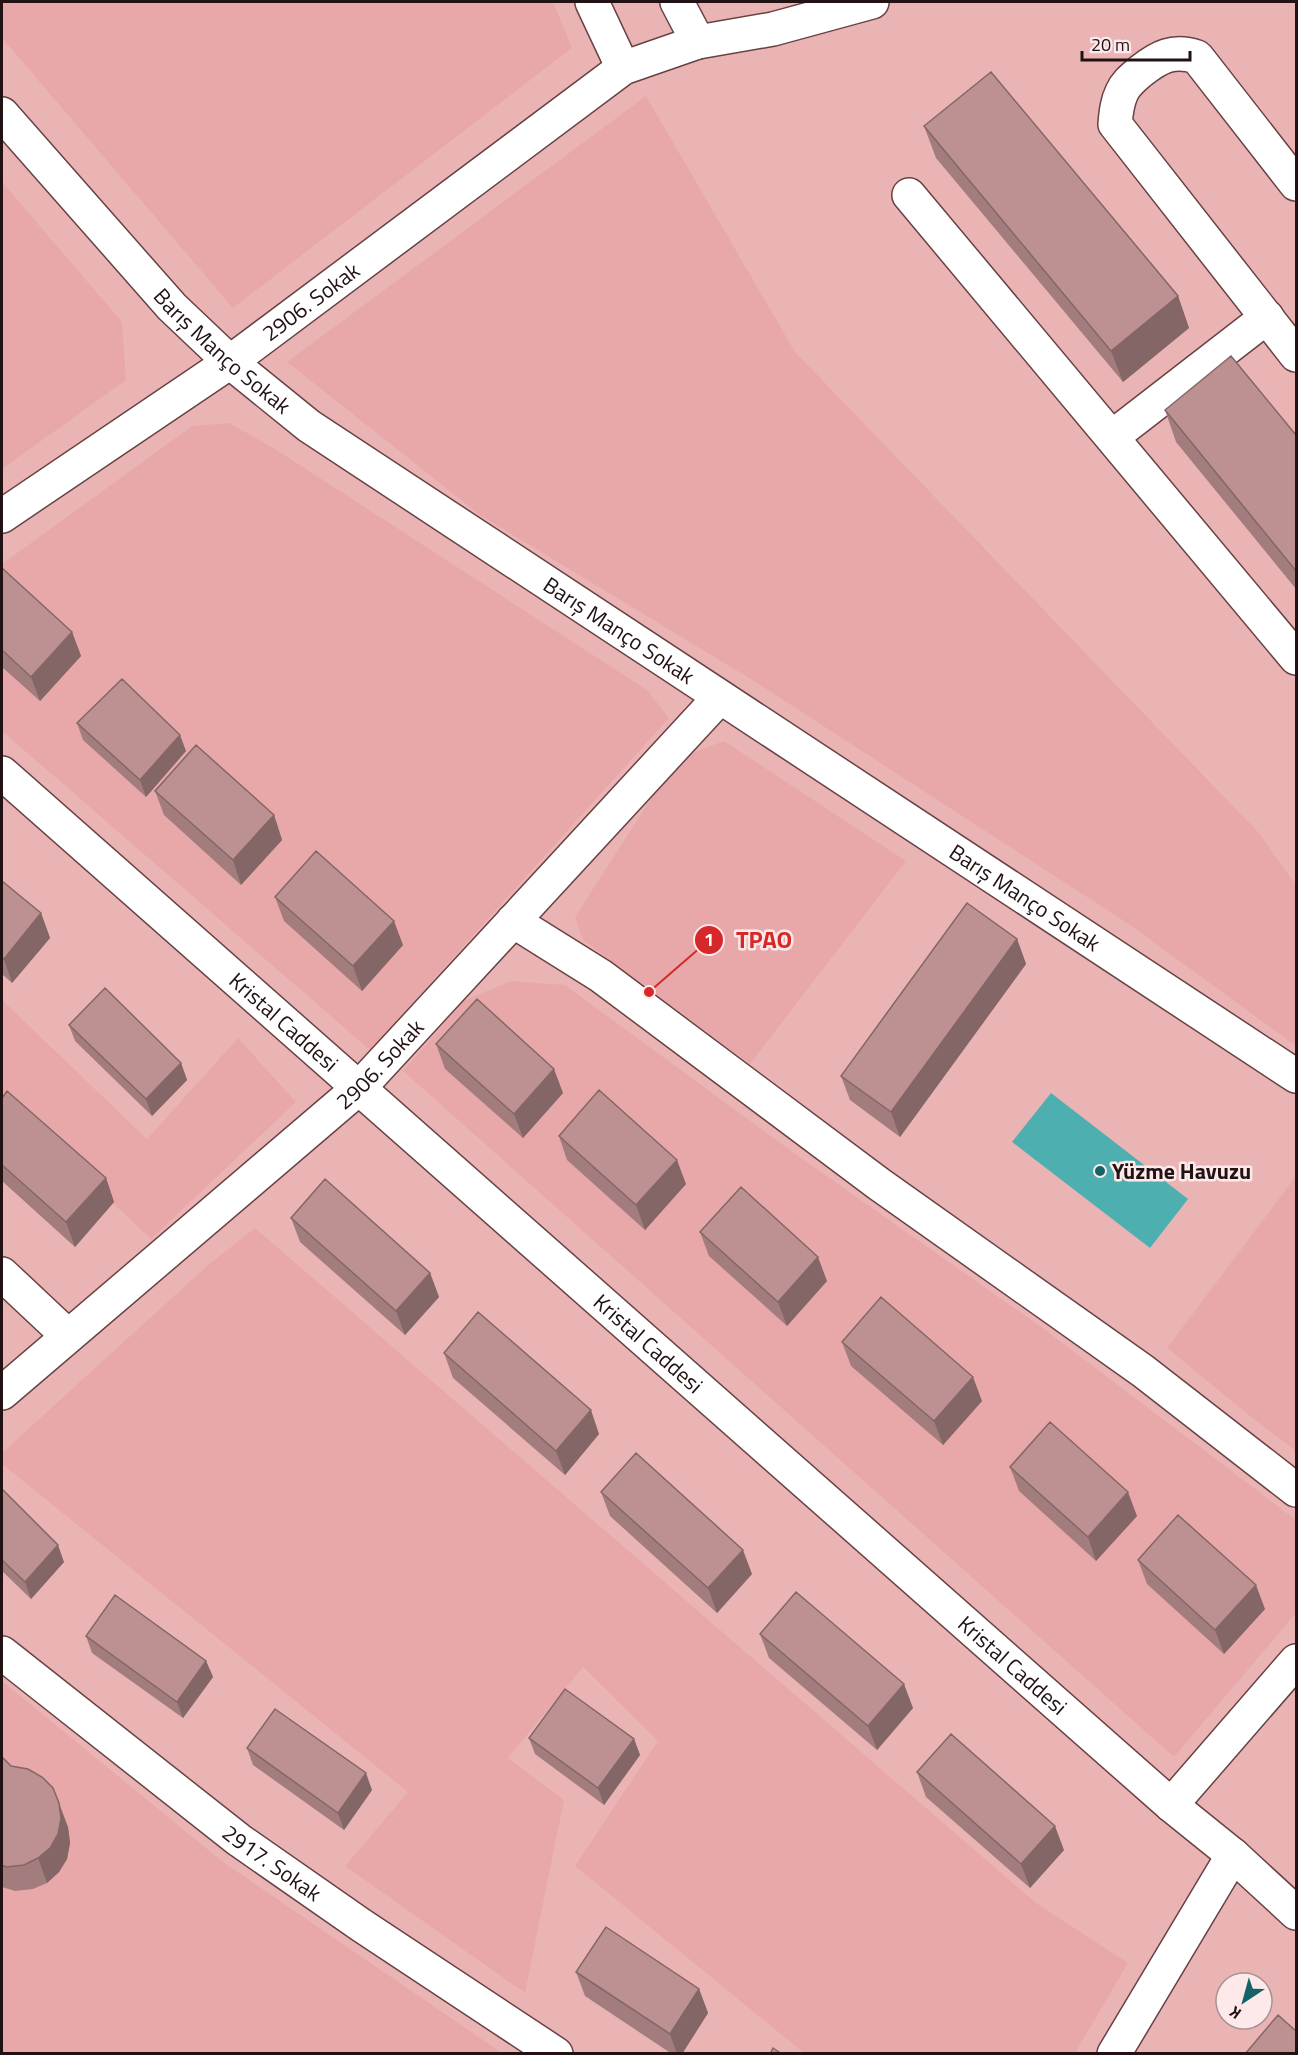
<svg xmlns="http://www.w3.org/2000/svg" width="1298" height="2055" font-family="'Titillium Web',sans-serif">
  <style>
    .built { fill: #eab4b5; fill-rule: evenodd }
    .green { fill: #e8a8aa }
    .water { fill: #4eafb0 }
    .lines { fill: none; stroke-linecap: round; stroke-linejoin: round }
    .minor-casing { stroke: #684243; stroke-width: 36 }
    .minor { stroke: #fff; stroke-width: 33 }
    .wall { fill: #a37d7e }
    .shaded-wall { fill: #846666 }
    .building { fill: #bd9192; stroke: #846666; stroke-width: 1.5 }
    .poi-dot { fill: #146465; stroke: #fde9ea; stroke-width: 2 }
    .labels { text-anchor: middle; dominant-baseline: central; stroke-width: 5; stroke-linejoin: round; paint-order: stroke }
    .street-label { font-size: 22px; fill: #231213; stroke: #fde9ea }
    .poi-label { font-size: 22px; font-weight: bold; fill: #231213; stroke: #fde9ea; text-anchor: start }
    .leader { fill: none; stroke: #d62828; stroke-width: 2 }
    .callout-dot { fill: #d62828; stroke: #fde9ea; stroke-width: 2 }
    .mark-label { font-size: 18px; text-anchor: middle; font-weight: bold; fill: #fff }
    .callout-label { font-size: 24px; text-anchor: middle; font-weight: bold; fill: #d62828; stroke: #fde9ea; stroke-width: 5; stroke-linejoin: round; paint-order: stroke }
  </style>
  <rect width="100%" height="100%" fill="#f0c1c2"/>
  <path class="built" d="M2,2H1296V2053L2,2054ZM1226,1983H1262V2019H1226Z"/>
  <path class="green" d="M2,2H553L572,48L233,308L2,38Z
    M646,96L795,352L1258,832L1296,885V1046L1130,925L754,681L480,515L287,362Z
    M2,182L122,322L126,380L2,469Z
    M229,423L272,447L647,690L669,718L370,1050L2,731V564L192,426Z
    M724,741L906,861L750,1064L583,940L575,917L659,786L692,753Z
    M511,981L565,985L794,1153L1044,1329L1296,1520V1613L1174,1757L403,1071L465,1000Z
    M2,1000L147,1139L238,1038L296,1102L151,1239L2,1099Z
    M1296,1176V1451L1250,1416L1167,1348Z
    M255,1228L1036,1903L1128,1963L1075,2053H804L575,1866L658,1741L583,1667L508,1758L564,1800L525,1993L345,1866L408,1792L2,1464V1453L208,1265Z
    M2,1681L223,1862L502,2053H2Z"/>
  <path class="water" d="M1051,1093L1188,1199L1150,1248L1012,1142Z"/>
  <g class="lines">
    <g class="minor-casing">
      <g id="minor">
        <path d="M592,2L623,68"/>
        <path d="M677,2L698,42"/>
        <path id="s1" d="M2,114L172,307L230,362L309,426L1296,1076"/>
        <path d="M1296,184L1197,57C1173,49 1159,57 1141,71C1133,78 1126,83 1122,92C1117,102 1116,113 1115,124L1296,355"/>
        <path d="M909,195L1296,658"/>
        <path d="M1112,437L1267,317"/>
        <path id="s2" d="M2,516L230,362L623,68L698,42L773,29L872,2"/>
        <path id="s3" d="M2,773L1171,1805L1233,1855L1296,1913"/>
        <path d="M513,921L601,976L879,1184L1143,1371L1296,1490"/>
        <path d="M2,1274L68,1336"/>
        <path id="s4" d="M2,1393L359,1088L720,697"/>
        <path id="s5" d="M2,1653L239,1840L361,1925L556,2054"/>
        <path d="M1171,1805L1296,1661"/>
        <path d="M1114,2054L1233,1855"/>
      </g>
    </g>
    <use href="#minor" class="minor"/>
  </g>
  <path class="wall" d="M924,126L1178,296L1189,328L1123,382L936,158Z
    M1165,410L1296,435V589L1176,442Z
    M2,568L72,632L81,656L40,701L2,667Z
    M77,723L186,751L146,797L83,740Z
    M155,791L274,815L282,840L241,885L164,815Z
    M2,881L41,913L50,938L12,983L2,974Z
    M275,897L403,945L362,991L284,921Z
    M1017,939L1026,964L900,1137L850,1100L841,1076Z
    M69,1025L181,1063L187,1080L152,1116L75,1041Z
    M436,1044L563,1093L523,1138L445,1069Z
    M2,1098L106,1178L114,1202L75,1247L2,1181Z
    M559,1136L686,1184L645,1230L567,1160Z
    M291,1218L430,1273L439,1297L405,1335L300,1242Z
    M700,1232L827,1281L787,1326L709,1256Z
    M842,1342L982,1401L943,1445L851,1366Z
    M444,1353L599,1434L565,1475L453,1378Z
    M1010,1467L1137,1516L1096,1561L1019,1491Z
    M2,1489L64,1562L31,1599L2,1571Z
    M601,1492L752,1574L717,1613L610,1516Z
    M1138,1560L1265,1609L1224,1654L1147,1584Z
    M760,1634L913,1708L877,1750L769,1658Z
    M86,1636L206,1661L213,1677L183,1718L92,1653Z
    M529,1738L634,1739L640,1755L604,1805L535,1754Z
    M247,1748L372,1790L344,1830L253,1765Z
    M2,1757L68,1827L70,1843L67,1859L59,1872L47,1883L33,1889L15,1891L2,1887Z
    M917,1772L1064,1850L1030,1888L926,1797Z
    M576,1972L699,1989L708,2013L682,2054H672L585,1996Z"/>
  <path class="shaded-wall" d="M1178,296L1189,328L1123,382L1111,351Z
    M72,632L81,656L40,701L31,677Z
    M180,735L186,751L146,797L140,780Z
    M274,815L282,840L241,885L233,860Z
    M41,913L50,938L12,983L4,959Z
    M394,921L403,945L362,991L353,966Z
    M1017,939L1026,964L900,1137L891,1112Z
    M181,1063L187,1080L152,1116L146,1099Z
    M554,1069L563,1093L523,1138L514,1114Z
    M677,1160L686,1184L645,1230L636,1205Z
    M106,1178L114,1202L75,1247L66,1222Z
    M818,1257L827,1281L787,1326L778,1302Z
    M430,1273L439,1297L405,1335L396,1311Z
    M973,1377L982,1401L943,1445L934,1421Z
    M591,1410L599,1434L565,1475L556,1451Z
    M1128,1492L1137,1516L1096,1561L1088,1537Z
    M58,1545L64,1562L31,1599L25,1582Z
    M743,1550L752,1574L717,1613L708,1588Z
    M1256,1585L1265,1609L1224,1654L1215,1630Z
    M206,1661L213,1677L183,1718L177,1702Z
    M904,1684L913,1708L877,1750L868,1726Z
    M634,1739L640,1755L604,1805L598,1788Z
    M366,1773L372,1790L344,1830L338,1813Z
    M59,1803L68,1827L70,1843L67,1859L59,1872L47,1883L38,1858Z
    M1055,1826L1064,1850L1030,1888L1021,1864Z
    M699,1989L708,2013L682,2054H677L670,2034Z"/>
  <path class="building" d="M991,72L1178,296L1111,351L924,126Z
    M1231,356L1296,435V571L1165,410Z
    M2,568L72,632L31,677L2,650Z
    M122,679L180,735L140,780L77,723Z
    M196,745L274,815L233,860L155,791Z
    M316,851L394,921L353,966L275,897Z
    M2,881L41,913L4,959L2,957Z
    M967,903L1017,939L891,1112L841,1076Z
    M105,988L181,1063L146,1099L69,1025Z
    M477,999L554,1069L514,1114L436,1044Z
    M599,1090L677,1160L636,1205L559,1136Z
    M7,1091L106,1178L66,1222L2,1165V1098Z
    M325,1179L430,1273L396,1311L291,1218Z
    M741,1187L818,1257L778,1302L700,1232Z
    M881,1297L973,1377L934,1421L842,1342Z
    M478,1312L591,1410L556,1451L444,1353Z
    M1050,1422L1128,1492L1088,1537L1010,1467Z
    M636,1453L743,1550L708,1588L601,1492Z
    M2,1489L58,1545L25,1582L2,1560Z
    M1178,1515L1256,1585L1215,1630L1138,1560Z
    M796,1592L904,1684L868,1726L760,1634Z
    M115,1595L206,1661L177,1702L86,1636Z
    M565,1689L634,1739L598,1788L529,1738Z
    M275,1709L366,1773L338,1813L247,1748Z
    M951,1734L1055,1826L1021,1864L917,1772Z
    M2,1757L11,1766L28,1769L42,1777L53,1788L59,1803L61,1819L58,1834L50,1848L38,1858L24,1865L6,1867L2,1865Z
    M606,1927L699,1989L670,2034L576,1972Z
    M1278,2015L1296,2031V2054H1245Z
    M773,2048L782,2054H770Z"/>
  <circle class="poi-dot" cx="1100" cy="1171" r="6"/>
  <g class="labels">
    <g class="street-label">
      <text stroke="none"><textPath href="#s2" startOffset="376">2906. Sokak</textPath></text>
      <text stroke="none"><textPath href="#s1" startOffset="324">Barış Manço Sokak</textPath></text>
      <text stroke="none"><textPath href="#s1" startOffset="810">Barış Manço Sokak</textPath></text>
      <text stroke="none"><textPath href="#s1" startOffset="1296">Barış Manço Sokak</textPath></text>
      <text stroke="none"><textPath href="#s3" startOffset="376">Kristal Caddesi</textPath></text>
      <text stroke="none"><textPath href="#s4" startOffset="501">2906. Sokak</textPath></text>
      <text stroke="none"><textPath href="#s3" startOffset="862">Kristal Caddesi</textPath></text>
      <text stroke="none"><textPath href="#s3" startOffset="1348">Kristal Caddesi</textPath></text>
      <text stroke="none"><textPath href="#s5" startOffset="342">2917. Sokak</textPath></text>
    </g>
    <g class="poi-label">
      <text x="1112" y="1171">Yüzme Havuzu</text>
    </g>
  </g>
  <path class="leader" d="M649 992L709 940"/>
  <g class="callout-dot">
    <circle cx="649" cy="992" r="6"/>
    <circle cx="709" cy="940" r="15"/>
  </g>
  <g class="mark-label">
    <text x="709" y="946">1</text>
  </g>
  <g class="callout-label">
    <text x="764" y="948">TPAO</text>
  </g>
  <rect width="1298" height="2055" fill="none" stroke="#231213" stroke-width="6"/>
  <g transform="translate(1244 2001) rotate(216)"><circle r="28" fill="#fde9ea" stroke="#a69394" stroke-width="1.5"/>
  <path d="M0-4.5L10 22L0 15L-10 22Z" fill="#146465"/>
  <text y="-9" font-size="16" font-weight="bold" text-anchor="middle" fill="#231213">K</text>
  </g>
  <path d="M1082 51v9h108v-9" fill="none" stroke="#231213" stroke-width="3"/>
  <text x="1091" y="51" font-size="18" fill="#231213" stroke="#fde9ea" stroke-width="4.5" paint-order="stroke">20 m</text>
</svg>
